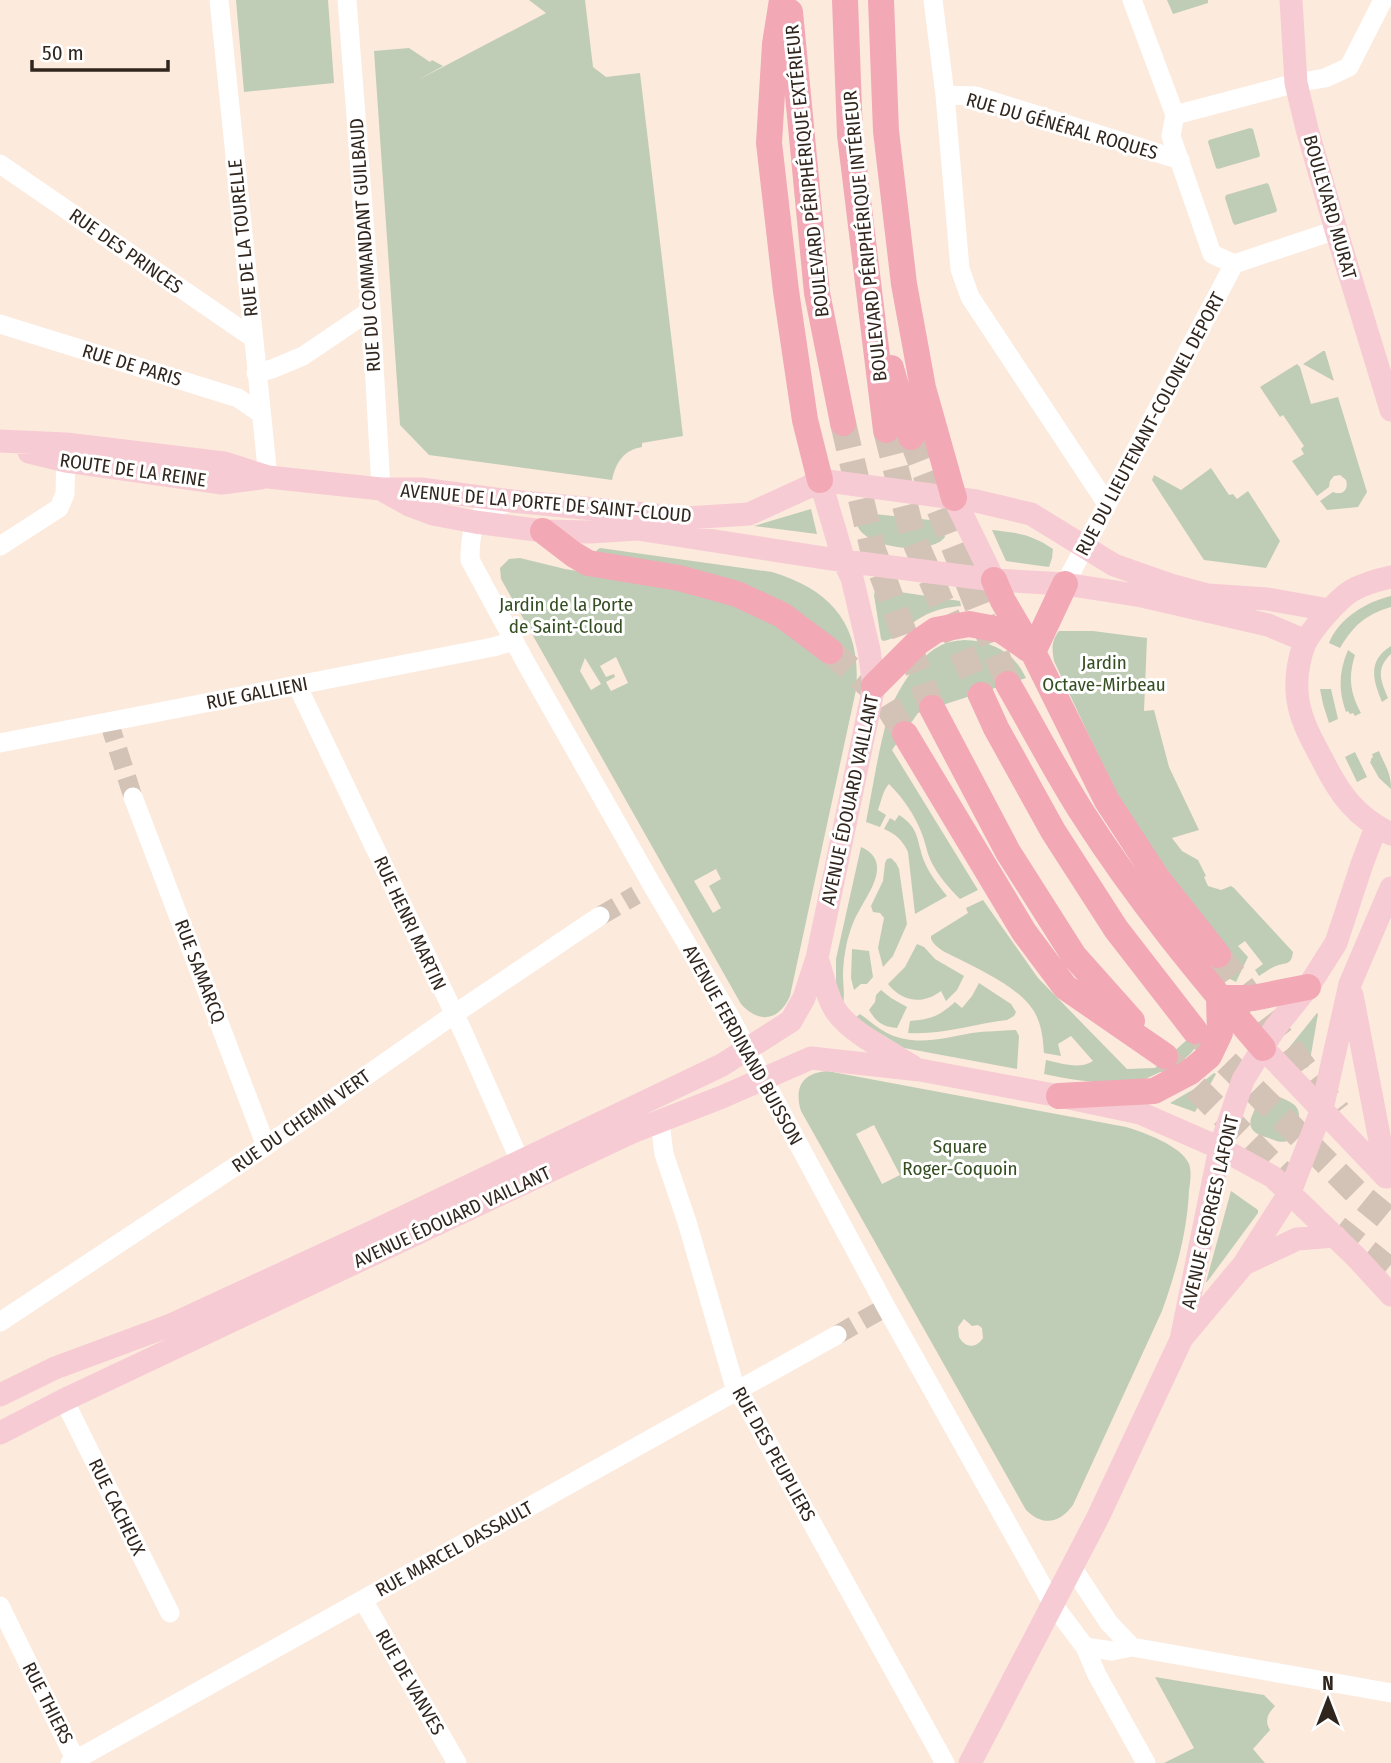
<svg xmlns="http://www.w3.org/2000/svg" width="1391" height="1763" font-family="'Fira Sans Condensed',sans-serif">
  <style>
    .green { fill: #bfcdb6; fill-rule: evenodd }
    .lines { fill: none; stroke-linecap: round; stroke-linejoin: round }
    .minor-tunnel { stroke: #d3c3b7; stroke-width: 19; stroke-dasharray: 19 10; stroke-linecap: butt }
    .highway-tunnel { stroke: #d3c3b7; stroke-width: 26; stroke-dasharray: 26 13; stroke-linecap: butt }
    .minor { stroke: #fff; stroke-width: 19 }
    .major { stroke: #f7cbd3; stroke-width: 23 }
    .highway { stroke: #f2a8b5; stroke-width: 26 }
    .labels { text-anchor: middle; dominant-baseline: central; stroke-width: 6; stroke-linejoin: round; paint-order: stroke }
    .street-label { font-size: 19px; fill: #31261e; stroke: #fff }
    .park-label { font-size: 19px; fill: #354e22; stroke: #fff }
  </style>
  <rect width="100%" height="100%" fill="#fceadd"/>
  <path class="green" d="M236,0H328L334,83L244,92Z
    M529,0H585L593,67L606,77L640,73L683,436L642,443V447C624,450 616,462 612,480L429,455L400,425L374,51L409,48L430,62L432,60L443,66L418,80L546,13Z
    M1167,0H1208V3L1173,14Z
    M1250,128L1253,129L1260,155L1259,157L1218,169L1216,168L1208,142L1209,140Z
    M1267,183L1269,185L1277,210L1276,212L1235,225L1233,223L1225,198L1226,195Z
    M1323,351H1325L1334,381L1303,364Z
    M1297,364L1300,367L1311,404L1338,397L1367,492L1358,507L1327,510L1320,501L1333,492C1342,496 1349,490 1346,480L1340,475L1334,476L1330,481L1329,487L1317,496L1292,461L1304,454L1301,449L1304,446L1283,415L1280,417L1260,387Z
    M1211,468L1229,495L1233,494L1237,499L1248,491L1280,541L1266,568L1204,560L1152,480L1154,475L1181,490Z
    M811,509L817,534L754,526Z
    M875,514L930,520L943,527L945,537C931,556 868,549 858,527C861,518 866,515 875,514Z
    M992,530C1018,533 1031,534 1053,549L1052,558L1049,567L1006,561Z
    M600,548L772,572C832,590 862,626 856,690L790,996C779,1021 759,1024 741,1004L501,579L500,568L509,559L520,558L565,569L675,587L697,592L837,645L596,553L597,550ZM616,657L628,683L611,691L606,682L615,677L614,674L606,677L600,666ZM585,658L601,684L591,690L580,671ZM716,869L721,879L709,886L721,908L713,913L694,881Z
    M880,589L960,601L961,606C947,607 934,610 922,617C908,624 898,639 883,641L881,639L874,595L875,591Z
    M1391,596V607C1365,615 1354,625 1340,648L1329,643C1339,618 1366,602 1391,596Z
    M1059,631H1093L1147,638L1144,711L1154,710L1169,767L1199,830L1172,838L1182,851L1198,860L1206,876L1204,877L1208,886L1221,890L1231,886L1234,888L1293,952C1291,966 1286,962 1276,966C1270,968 1264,973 1259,976L1255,970L1263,964L1245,941L1238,946L1248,957L1236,982L1216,972L1208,963L1190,903L1119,800L1054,661C1052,650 1051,641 1059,631Z
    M964,640C992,641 1014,652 1026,678L918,713L892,750L978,890L960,899C949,888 940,878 933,865C927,855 926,844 922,834C915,815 903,798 889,784C883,790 881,802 878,810L886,815L880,827L866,822C873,787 878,751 888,716C895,693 917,658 938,647C946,642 955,641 964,640Z
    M1391,646V654C1375,669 1381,681 1388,698L1382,702C1373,680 1367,661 1391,646Z
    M1348,650L1355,655C1348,677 1350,693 1361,713L1355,716L1353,713L1350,714L1348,711L1346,712C1338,690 1339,671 1348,650Z
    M1320,689H1331L1338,719L1329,723L1323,704Z
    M1379,751C1385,766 1391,772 1391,789L1379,778L1370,762L1371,761V759L1373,757L1372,754Z
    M1355,752L1367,777L1357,782L1345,757Z
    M899,815C921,829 916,842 925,863C930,875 939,886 947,896L915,914L908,852C903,841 896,834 884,829L890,818L895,821Z
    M861,847C893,861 869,892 859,911C853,921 850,931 847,942C845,952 843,963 843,974C843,985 845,995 843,1006L836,987V959Z
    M891,858L896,863L899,869L907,924L893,956L883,967L878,948L884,918L880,913L873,912L871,906L883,881L885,863L887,859Z
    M983,900L1038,978L1127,1069L1155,1068L1205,1024C1199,1049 1187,1061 1163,1071C1153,1075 1143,1081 1132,1082C1103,1085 1073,1080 1044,1074L1046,1060C1060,1063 1080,1070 1093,1061L1071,1036L1058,1044L1061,1056L1044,1053C1043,1040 1042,1027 1036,1015C1023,989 982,971 957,958C947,953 936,949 931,939V936L968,913L966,908Z
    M917,944L924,947L935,959L964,976L957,990L946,1001L941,991C923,1005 902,1002 888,984L905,967Z
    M852,949L869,951L873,977L867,984H861L854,990L851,978Z
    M979,983L1011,1004L1016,1012L1014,1016L1007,1020C974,1024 942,1035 908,1033L910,1021C932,1019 939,1016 955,1002L962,1008L972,996Z
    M881,990L891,998L907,1007L897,1028C883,1027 876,1022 869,1010L875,1002L876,995Z
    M1317,1013L1318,1014L1309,1066L1306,1068L1288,1049Z
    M860,1014C869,1020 877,1028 887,1033C915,1047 943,1038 972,1033C986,1031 1001,1031 1016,1030L1019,1036L1017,1069L904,1048L855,1018Z
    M827,1071L1126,1127C1143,1132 1182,1146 1189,1164C1192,1172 1190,1183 1189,1191C1187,1233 1176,1272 1162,1311L1073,1505C1060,1523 1043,1527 1026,1510L801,1111C794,1088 802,1073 827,1071ZM874,1125L900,1175L882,1184L856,1134ZM964,1319L972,1326L978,1325L982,1328L983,1338C976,1349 965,1348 959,1337L958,1327Z
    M1214,1073L1216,1074L1195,1112L1170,1103L1194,1089Z
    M1266,1094C1272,1094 1276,1096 1282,1098C1301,1106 1302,1112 1295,1132C1290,1145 1280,1143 1269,1138C1262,1136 1254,1134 1251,1127C1249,1121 1252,1116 1254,1111C1257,1103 1258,1098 1266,1094Z
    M1231,1191L1258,1210V1213L1207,1282H1206Z
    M1155,1677L1264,1695L1275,1706C1268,1714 1264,1720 1270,1730L1253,1749L1265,1763H1164L1194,1748Z"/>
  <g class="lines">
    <path class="minor-tunnel" d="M109,722L133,797
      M600,916L636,895
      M837,1335L886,1307"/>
    <path class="highway-tunnel" d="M843,423L873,550L932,708
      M886,430L913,537L981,695
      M911,437L1008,684
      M830,651L883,698L905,734
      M1218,955L1338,1112
      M1199,1035L1358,1194L1391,1221
      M1168,1060L1297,1189
      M1337,1228L1391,1271"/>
    <path class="minor" d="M219,0L268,477
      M347,0L371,310L381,489
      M933,0L945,95L960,269L970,297L1107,504
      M1132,0L1175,115
      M945,95L976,96L1180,160
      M1175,115L1171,136L1212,254L1234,264L1336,230
      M1175,115L1296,83L1325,78L1349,67L1383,0
      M0,164L253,338
      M0,324L238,398L260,413
      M256,373L272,369L303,356L371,310
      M512,501C503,505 492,507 484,512C471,520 470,546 470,560L527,665L652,885L729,1015L886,1307L1052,1603L1085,1647L1097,1675L1146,1763
      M0,546L59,508L65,494L66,447
      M1065,584L1234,264
      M297,685L464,1034L520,1161
      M0,743L493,647L514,641
      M133,797L266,1146
      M660,1122L664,1154L687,1222L736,1391L745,1402L945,1763
      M0,1322L266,1146L453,1015L600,916
      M64,1400L170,1613
      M1072,1567L1109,1623L1132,1647
      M363,1600L457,1763
      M0,1606L77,1763
      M1085,1647L1112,1651L1132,1647L1391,1693
      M70,1763L837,1335"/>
    <path class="major" d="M1291,0L1296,83L1307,129L1336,230L1391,410
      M0,441L66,444L224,463L268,477L381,489H421L512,501L686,518L749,514L806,488L820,480L835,482L976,501L1031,514L1114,565L1171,585L1208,595L1267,599L1329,610
      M29,452L66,461L222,483L261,478
      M384,491L409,505L433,514L475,522L543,531L591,532L637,529L844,561L994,580L1065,584L1142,596L1268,625L1306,641
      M954,498L994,580
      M1391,577C1377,580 1363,584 1351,591C1337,600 1312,629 1305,643C1299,657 1296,676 1297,691C1298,716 1311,739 1323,761C1340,795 1356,817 1391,834
      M817,958C823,975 826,996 836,1011C851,1033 890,1052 912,1066
      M1352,995L1387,1177
      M1263,1048L1386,1177
      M1244,1264L1297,1239L1335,1236
      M1183,1337L1244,1264L1290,1192L1322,1109L1350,984L1391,888
      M0,1395L55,1368L171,1325L370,1233L722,1065L791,1021L804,998L817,958L874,686L869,650L852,578L844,561L820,480
      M0,1433L64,1400L632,1132L722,1097L811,1058L920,1070L1059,1096L1140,1113L1220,1148L1273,1177L1357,1258L1391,1295
      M970,1763L1098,1517L1181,1340L1220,1148L1243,1080L1275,1028L1308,987L1336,943L1362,864L1376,827"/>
    <path class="highway" d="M782,0L775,44L769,143L786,291L805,420L820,480
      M845,0L850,135L886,430
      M881,0L886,131L904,284L923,388L954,498
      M790,12L817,293L843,423
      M891,368L911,437
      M543,531L573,554L588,563L679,578L737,594L782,615L830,651
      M994,580L1003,601L1033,652L1107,801L1158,879L1218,955
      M1033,652L1065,584
      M1008,684C1033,727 1056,772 1083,814C1136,897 1199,974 1263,1048
      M874,686L917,643L936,630L969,624L1001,630L1028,649
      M981,695L996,728L1053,831L1116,929L1195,1031
      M932,708L1008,852L1074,956L1132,1021
      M905,734L1024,932L1065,987L1165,1056
      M1059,1096L1154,1091L1190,1072L1209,1056L1220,1033L1219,998H1253L1308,987"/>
  </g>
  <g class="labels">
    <g class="street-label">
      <text transform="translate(1062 126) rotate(16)">RUE DU GÉNÉRAL ROQUES</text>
      <text transform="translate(807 171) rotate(-96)">BOULEVARD PÉRIPHÉRIQUE EXTÉRIEUR</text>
      <text transform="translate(1330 207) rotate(74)">BOULEVARD MURAT</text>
      <text transform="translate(865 236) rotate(-96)">BOULEVARD PÉRIPHÉRIQUE INTÉRIEUR</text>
      <text transform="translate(243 238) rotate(-96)">RUE DE LA TOURELLE</text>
      <text transform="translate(365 245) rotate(-94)">RUE DU COMMANDANT GUILBAUD</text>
      <text transform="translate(126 251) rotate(35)">RUE DES PRINCES</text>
      <text transform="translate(132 365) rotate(17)">RUE DE PARIS</text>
      <text transform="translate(1150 424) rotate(-62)">RUE DU LIEUTENANT-COLONEL DEPORT</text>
      <text transform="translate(133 470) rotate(8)">ROUTE DE LA REINE</text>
      <text transform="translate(546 503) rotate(5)">AVENUE DE LA PORTE DE SAINT-CLOUD</text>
      <text transform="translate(257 693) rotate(-11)">RUE GALLIENI</text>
      <text transform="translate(850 800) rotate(-78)">AVENUE ÉDOUARD VAILLANT</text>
      <text transform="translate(410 923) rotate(65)">RUE HENRI MARTIN</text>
      <text transform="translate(200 971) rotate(69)">RUE SAMARCQ</text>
      <text transform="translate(743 1045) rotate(61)">AVENUE FERDINAND BUISSON</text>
      <text transform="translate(301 1121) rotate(-35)">RUE DU CHEMIN VERT</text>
      <text transform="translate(1210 1212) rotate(-77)">AVENUE GEORGES LAFONT</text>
      <text transform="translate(452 1217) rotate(-25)">AVENUE ÉDOUARD VAILLANT</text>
      <text transform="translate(774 1454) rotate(61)">RUE DES PEUPLIERS</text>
      <text transform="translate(117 1507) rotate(64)">RUE CACHEUX</text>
      <text transform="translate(454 1549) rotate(-29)">RUE MARCEL DASSAULT</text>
      <text transform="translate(410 1682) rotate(60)">RUE DE VANVES</text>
      <text transform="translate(48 1703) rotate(63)">RUE THIERS</text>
    </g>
    <g class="park-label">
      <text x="566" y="604">Jardin de la Porte<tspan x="566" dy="22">de Saint-Cloud</tspan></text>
      <text x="1104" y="662">Jardin<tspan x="1104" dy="22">Octave-Mirbeau</tspan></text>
      <text x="960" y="1146">Square<tspan x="960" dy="22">Roger-Coquoin</tspan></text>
    </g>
  </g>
  <g transform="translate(1328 1700)" stroke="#ffffff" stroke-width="5" paint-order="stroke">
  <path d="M0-5L12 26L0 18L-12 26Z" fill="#31261e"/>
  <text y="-10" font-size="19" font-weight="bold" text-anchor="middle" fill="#31261e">N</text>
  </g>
  <path d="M32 60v10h136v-10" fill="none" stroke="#31261e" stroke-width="3.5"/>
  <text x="42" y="60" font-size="21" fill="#31261e" stroke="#ffffff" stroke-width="5" paint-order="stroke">50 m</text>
</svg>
